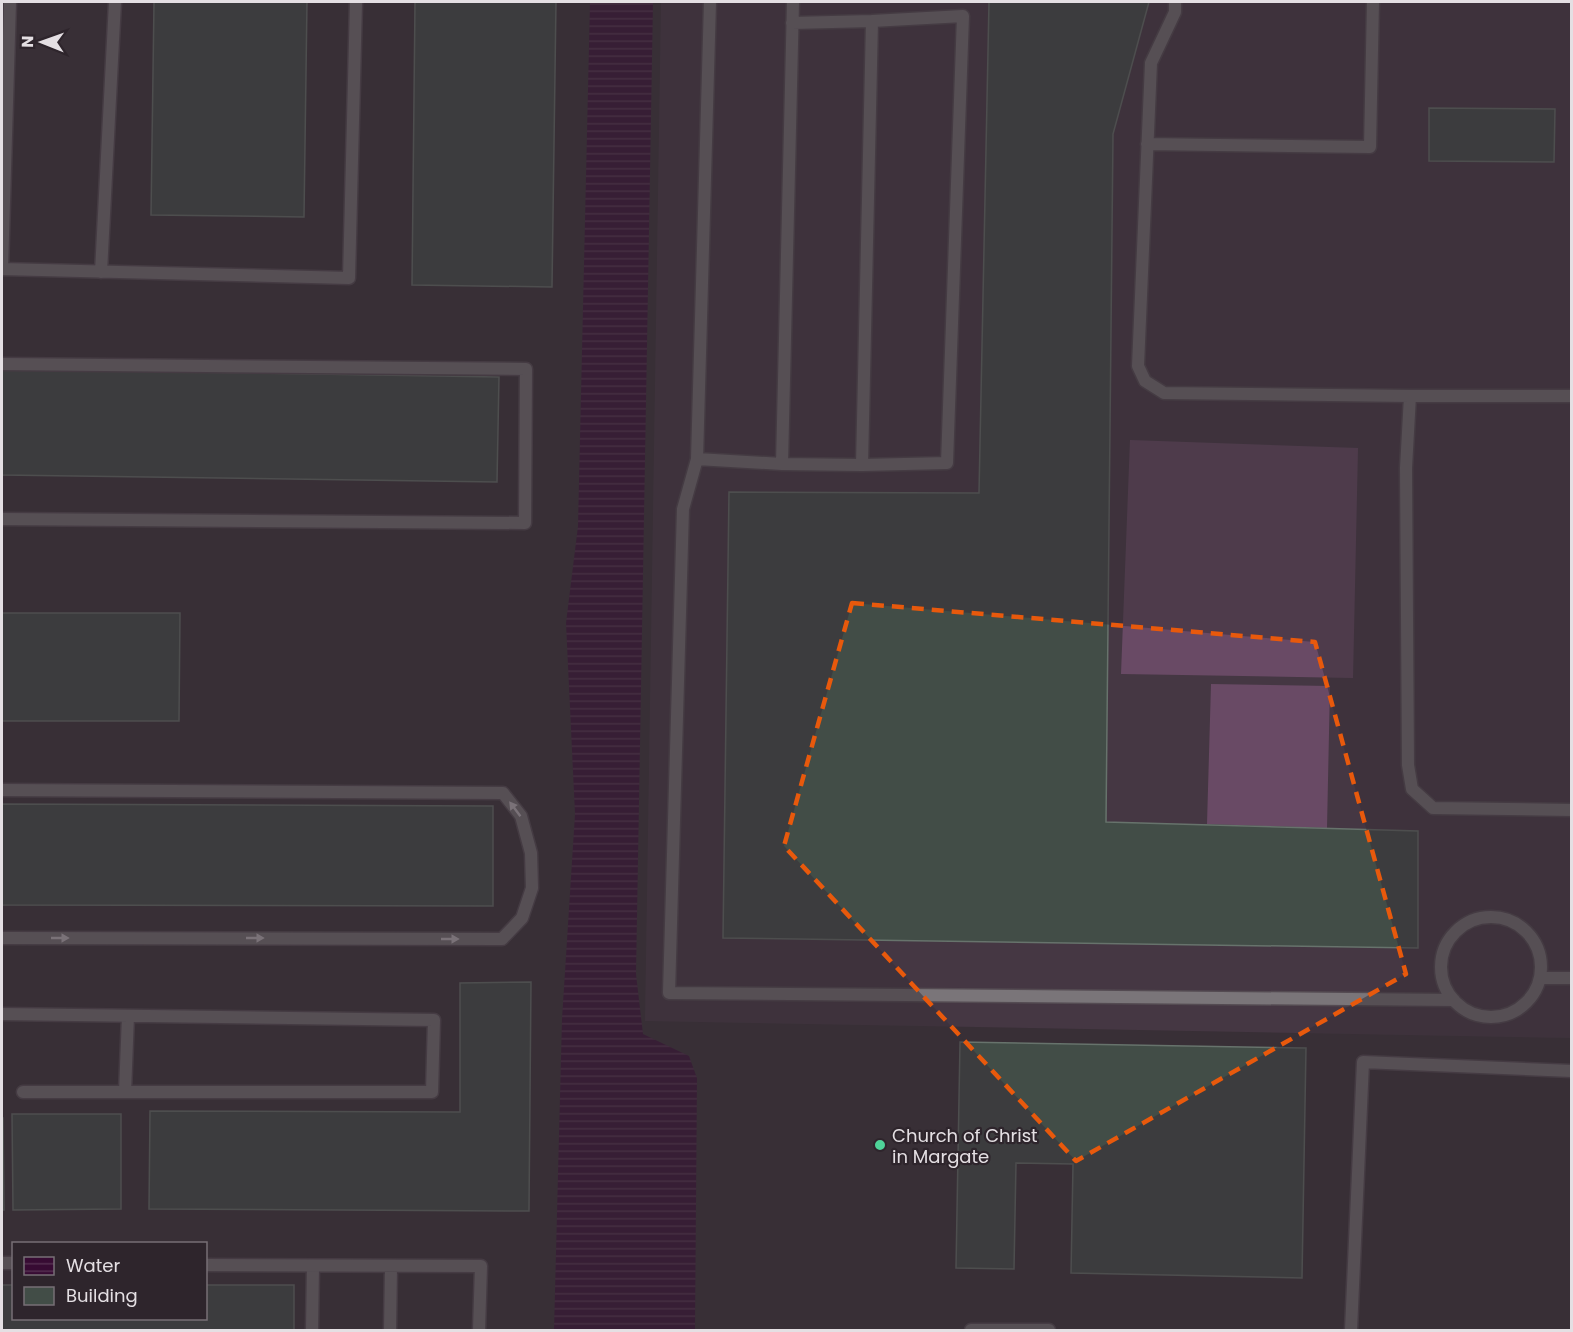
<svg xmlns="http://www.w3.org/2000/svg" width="1573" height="1332" font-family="Poppins,sans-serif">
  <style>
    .built { fill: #453743 }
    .grass { fill: #694a65 }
    .water { fill: url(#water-rules) }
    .building { fill: #424d47; stroke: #67736c; stroke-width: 1.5 }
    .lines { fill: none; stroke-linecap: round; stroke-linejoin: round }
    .service-casing { stroke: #544b52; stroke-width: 15 }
    .service { stroke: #7a7579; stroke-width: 12 }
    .oneway { fill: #cac4c8 }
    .marked { fill: none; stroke: #e8590c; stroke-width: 4.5; stroke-dasharray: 12 8; stroke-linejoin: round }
    .poi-dot { fill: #4fd399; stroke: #2e252c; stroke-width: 2 }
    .labels { text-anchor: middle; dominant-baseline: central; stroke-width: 4.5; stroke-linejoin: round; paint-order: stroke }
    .poi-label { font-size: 18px; fill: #e4dfe3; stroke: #2e252c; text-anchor: start }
  </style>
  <defs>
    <pattern id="water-rules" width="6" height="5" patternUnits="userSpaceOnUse" patternTransform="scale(1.5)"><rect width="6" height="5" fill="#370b33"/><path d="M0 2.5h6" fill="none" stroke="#542e50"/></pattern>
  </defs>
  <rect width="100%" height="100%" fill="#382f36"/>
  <path class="built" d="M661,2H1571V1038L645,1021Z"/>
  <path class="grass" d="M1130,440L1358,448L1353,678L1121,674Z
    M1211,684L1330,686L1327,828L1207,824Z"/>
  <path class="water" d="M590,2H653L636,974L643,1034L689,1056L697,1078L695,1330H554L562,1019L575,814L566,623L578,526Z"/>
  <path class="building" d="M154,2H307L304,217L151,215Z
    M415,2H556L552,287L412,285Z
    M989,2H1149L1113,134L1106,822L1418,831V948L723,938L729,492L979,493Z
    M1429,108L1555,109L1554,162L1429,161Z
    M2,369L499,377L497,482L2,475Z
    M2,613H180L179,721H2Z
    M2,804L493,806V906L2,905Z
    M531,982L529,1211L149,1209L150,1111L460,1112V983Z
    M960,1042L1306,1048L1302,1278L1071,1273L1073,1164L1016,1163L1014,1269L956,1268Z
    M12,1114H121V1209L13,1210Z
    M2,1118H3L4,1210H2Z
    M2,1285H14V1318H206V1285H294V1330H2Z"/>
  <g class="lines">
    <g class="service-casing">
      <path id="service" d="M710,2L697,459L683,509L669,993L1454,1000
        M1175,2V12L1151,63L1138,366L1145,381L1164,393L1410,396L1406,468L1408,765L1412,789L1433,808L1572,810
        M1147,144L1370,147L1373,2
        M2,269L349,278L356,2
        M2,269L10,2
        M101,272L115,2
        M2,364L526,369L525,523L2,519
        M1410,396H1572
        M697,459L782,464L793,2
        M782,464L862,465L872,21L792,23
        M862,465L947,463L963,16L872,21
        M2,790L503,793L521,816L531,853L532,888L522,918L502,939L2,938
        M1441 967a50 50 0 1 1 100 0a50 50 0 1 1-100 0Z
        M1540,978H1572
        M2,1014L434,1020L432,1092H23
        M125,1092L128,1016
        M2,1263H14
        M206,1265L481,1266L479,1330
        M312,1330L313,1266
        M390,1330L391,1267
        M971,1330H1049
        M1351,1330L1363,1062L1572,1071"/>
    </g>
    <use href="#service" class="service"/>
  </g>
  <defs><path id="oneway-solid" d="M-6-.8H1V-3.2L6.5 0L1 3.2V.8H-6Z" transform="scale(1.5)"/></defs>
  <g class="oneway">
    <use href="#oneway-solid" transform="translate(515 809) rotate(-127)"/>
    <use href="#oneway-solid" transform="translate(60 938)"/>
    <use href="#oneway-solid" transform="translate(255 938)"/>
    <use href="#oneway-solid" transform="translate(450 939)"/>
  </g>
  <path d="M0 0H1573V1332H0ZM852,603L1315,642L1406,974L1076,1161L784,846Z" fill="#382f36" fill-opacity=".55" fill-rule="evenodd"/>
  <path class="marked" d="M852,603L1315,642L1406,974L1076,1161L784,846Z"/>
  <circle class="poi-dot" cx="880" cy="1145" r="6"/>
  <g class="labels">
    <g class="poi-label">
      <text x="892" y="1135">Church of Christ<tspan x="892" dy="21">in Margate</tspan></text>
    </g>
  </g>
  <rect width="1573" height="1332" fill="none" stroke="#e4dfe3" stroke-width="6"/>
  <rect x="12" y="1242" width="195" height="78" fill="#2e252c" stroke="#776f75" stroke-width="1.5"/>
  <rect x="24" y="1257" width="30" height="18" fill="url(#water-rules)" stroke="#776f75" stroke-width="1.5"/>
  <text x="66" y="1272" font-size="18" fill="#e4dfe3">Water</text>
  <rect x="24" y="1287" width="30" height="18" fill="#424d47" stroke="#776f75" stroke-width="1.5"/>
  <text x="66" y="1302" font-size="18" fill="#e4dfe3">Building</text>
  <g transform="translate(42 42) rotate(271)" stroke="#2e252c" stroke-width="4.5" paint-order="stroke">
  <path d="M0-4.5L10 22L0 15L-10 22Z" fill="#e4dfe3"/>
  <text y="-9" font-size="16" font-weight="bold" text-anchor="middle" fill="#e4dfe3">N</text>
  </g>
</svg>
